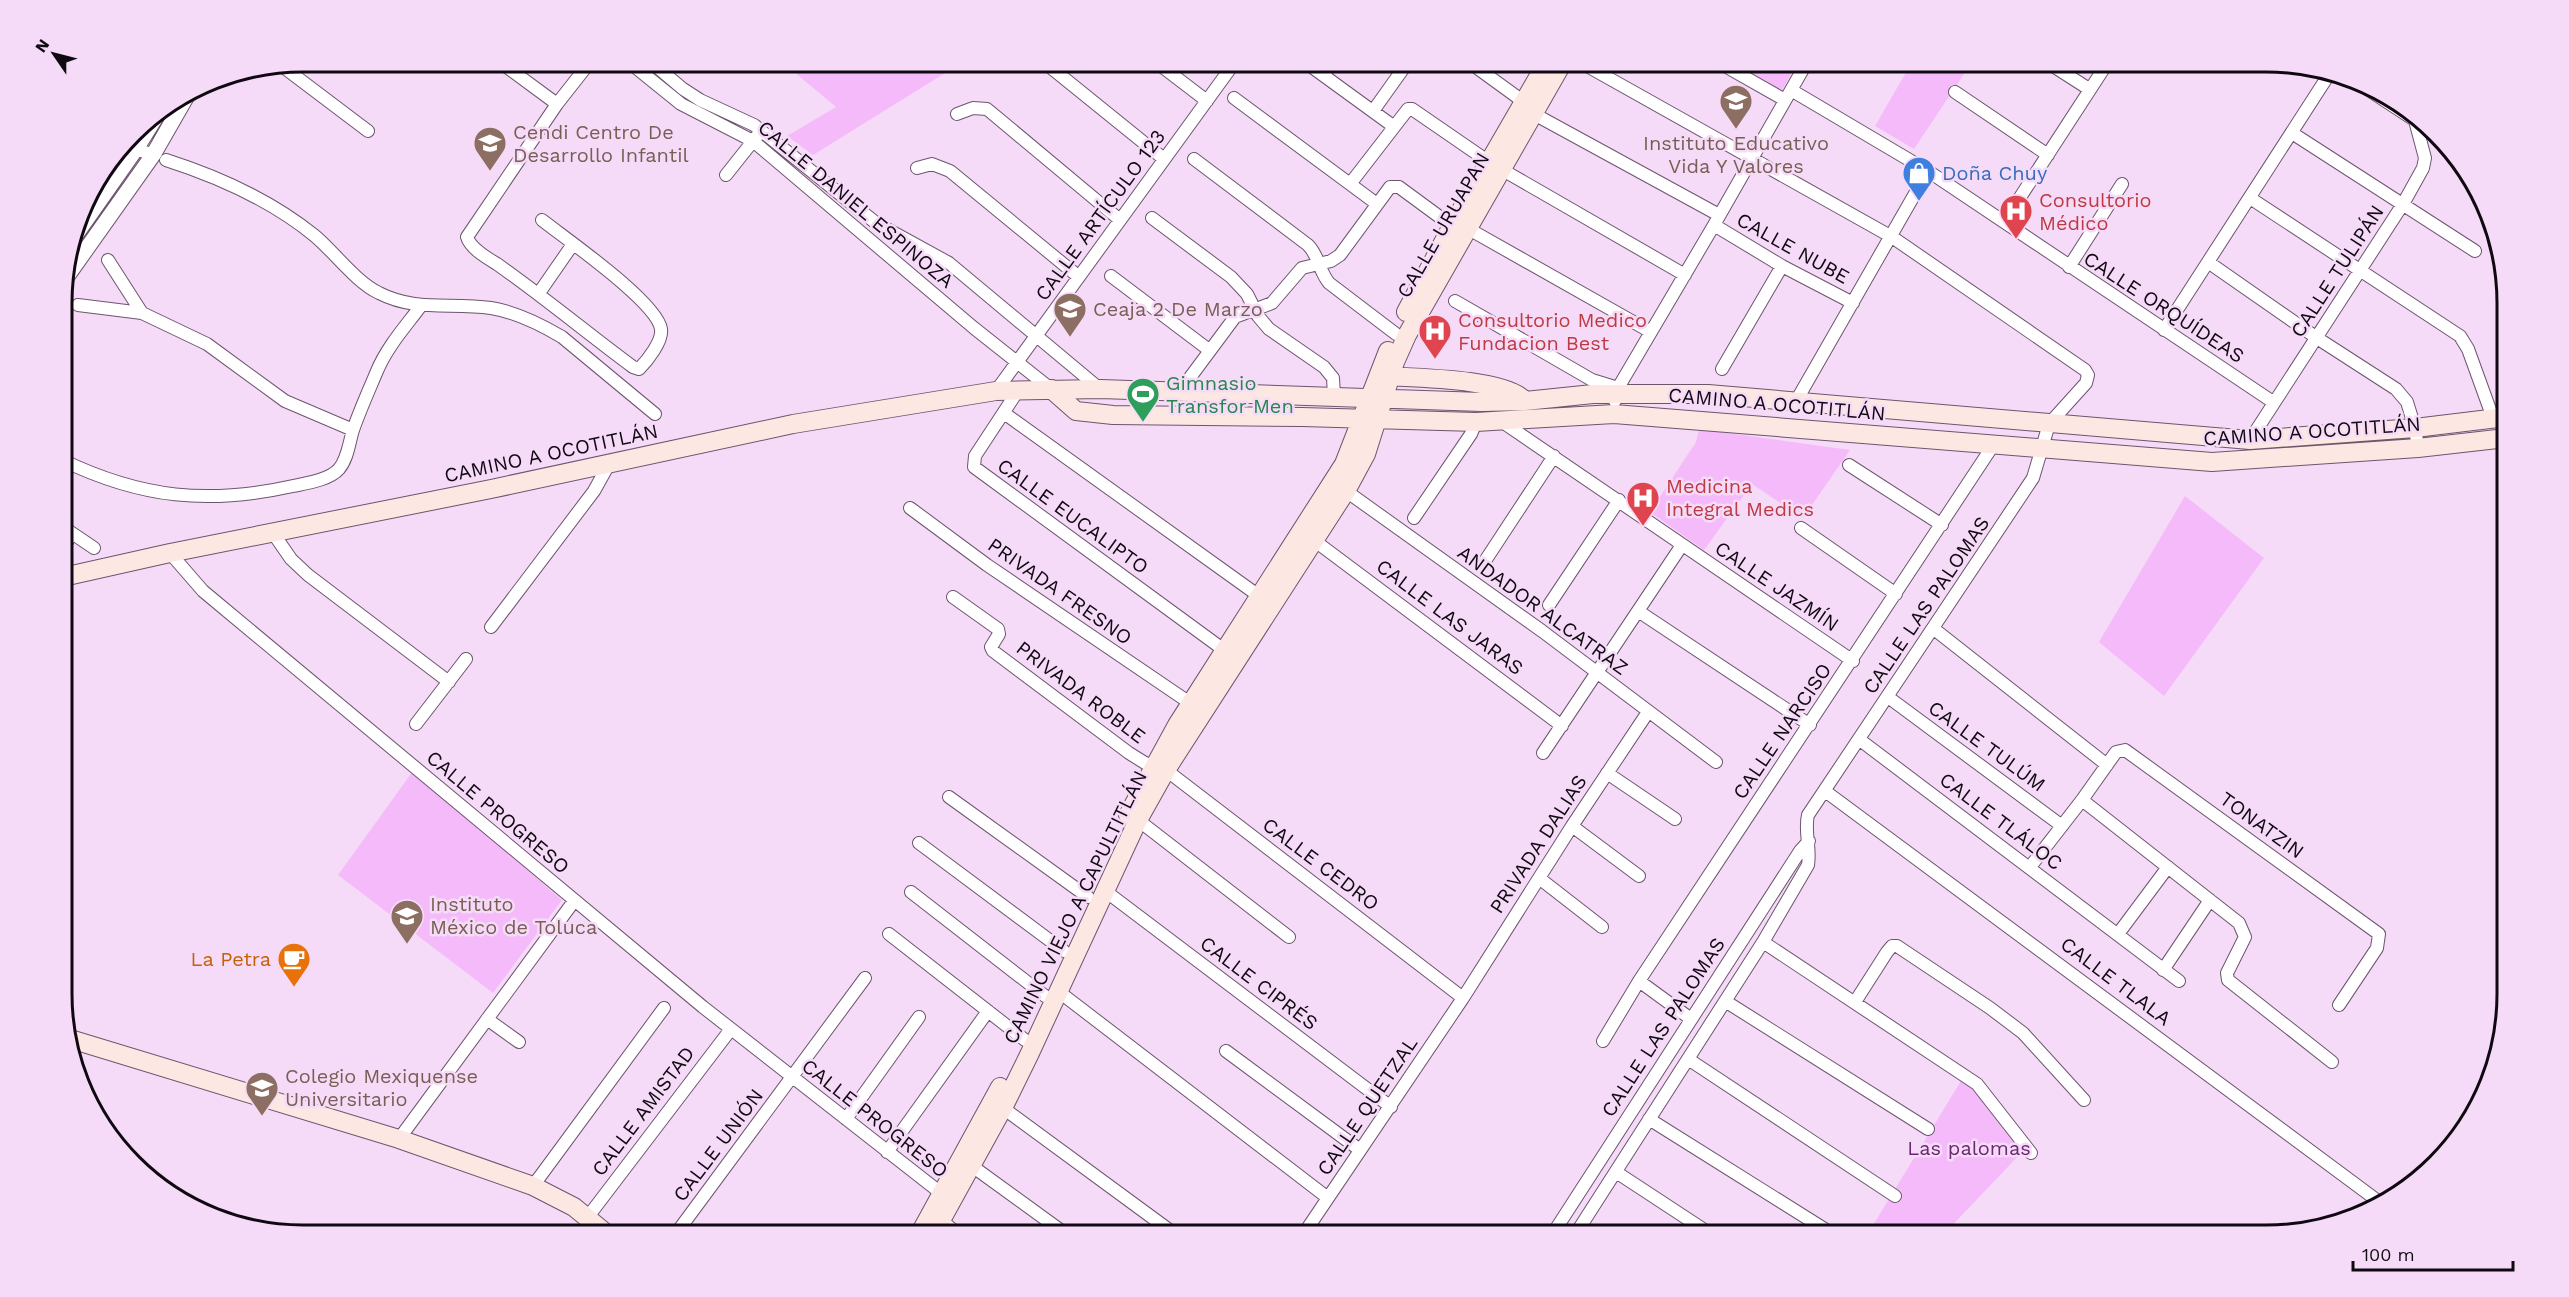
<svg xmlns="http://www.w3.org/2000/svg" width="2569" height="1297" font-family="'Work Sans',sans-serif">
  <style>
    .green { fill: #f5baf9 }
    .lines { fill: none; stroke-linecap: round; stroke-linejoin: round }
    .minor-casing { stroke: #6c556d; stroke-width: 14 }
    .tertiary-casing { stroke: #6c556d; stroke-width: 17 }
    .secondary-casing { stroke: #6c556d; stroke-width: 20 }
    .minor { stroke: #fff; stroke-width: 12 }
    .tertiary { stroke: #fff; stroke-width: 15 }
    .secondary { stroke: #fde7e3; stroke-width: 18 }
    .labels { text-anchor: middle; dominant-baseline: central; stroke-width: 5; stroke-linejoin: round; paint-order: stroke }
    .education-label { font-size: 20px; fill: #785e54; stroke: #f6dbf8; text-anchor: start }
    .shop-label { font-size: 20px; fill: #366cbe; stroke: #f6dbf8; text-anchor: start }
    .health-label { font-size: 20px; fill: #be3a42; stroke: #f6dbf8; text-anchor: start }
    .street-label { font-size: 20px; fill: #110912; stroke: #f6dbf8 }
    .leisure-label { font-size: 20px; fill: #27864d; stroke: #f6dbf8; text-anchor: start }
    .food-label { font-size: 20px; fill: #c56008; stroke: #f6dbf8; text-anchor: end }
    .park-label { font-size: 20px; fill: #6b2771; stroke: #f6dbf8 }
    .rim { fill: none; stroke: #110912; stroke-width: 3 }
  </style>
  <rect width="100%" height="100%" fill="#f6dbf8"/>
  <path class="green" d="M808,62H963L813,155L787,136L836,107L793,71Z
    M1732,62H1798L1782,90Z
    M1912,62H1972L1914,149L1875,126Z
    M1699,429L1850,450L1803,518L1752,484L1704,550L1650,512L1696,442Z
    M2185,496L2264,558L2164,696L2099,642Z
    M413,771L562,900L493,993L338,875Z
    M1961,1081L1982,1090L2023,1151L1943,1235H1867Z"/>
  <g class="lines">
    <g class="minor-casing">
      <path id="minor" d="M500,62L557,104
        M629,62L681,104L753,141L974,328L1051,389
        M651,62L683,89L700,100L754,125L876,223L949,263L1100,389
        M1044,62L1164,159
        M1156,62L1207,101
        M1305,62L1393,126
        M1469,62L1524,102
        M1718,62L1785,100
        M2047,62L2089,89
        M282,66L368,131
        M1324,74L1333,62
        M2358,83L2416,121
        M1791,90L1928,171L2273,402
        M1955,92L2048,155
        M1234,98L1377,204
        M1373,111L1408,62
        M957,114L973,108L987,109L1120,220
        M1534,114L1719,215
        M2292,133L2475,251
        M125,145L153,155
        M1194,159L1308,245C1319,256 1319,271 1329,283L1396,334
        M166,160C219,177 271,200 315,236C335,253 356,282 379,293C416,312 451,302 491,308C516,312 540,324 562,337L655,414
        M917,168L932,164L950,171L1079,277
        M1501,169L1685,275
        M726,175L757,136
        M1350,184L1408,109H1412L1489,162
        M2250,198L2460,336L2468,349L2493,418
        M1152,218L1231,277L1247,294L1258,316L1269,329L1324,367L1333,378L1334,396
        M542,220C566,239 657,302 661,329C663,341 647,361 639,369L633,367C587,333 544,297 497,264C487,258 470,248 467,237L557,104L590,62
        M2004,222L2108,62
        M1714,225L1782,266L1853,303
        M1467,228L1651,332
        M108,260L142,313
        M2208,262L2317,338L2396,389L2407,402L2415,428L2418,448
        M2069,267L2122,184
        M1111,276L1209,350
        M539,293L573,244
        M1455,301L1592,380L1618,388
        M78,305L142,313L207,344L285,401L353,430
        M2164,330L2328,76
        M1722,369L1782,266
        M1019,389L975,456L974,467L1224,650
        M996,391L1235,62
        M1180,391L1235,317L1272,303L1302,268L1331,261L1340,255L1390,187H1399L1452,226
        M1615,401L1618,388L1714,225L1807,62
        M1795,403L1928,171
        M1004,413L1259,596
        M1501,421L1853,661
        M2250,440L2403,204L2423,168L2425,158L2413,113
        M62,460C141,498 208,505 293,486C307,483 329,480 339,469C348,458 349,443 353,430C360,410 369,390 377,371C387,347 405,327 420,307
        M1849,465L1942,525
        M1346,491L1542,631L1716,762
        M910,508L987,565L1190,703
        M1414,518L1471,434L1476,422
        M63,527L94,548
        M1801,528L1896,594
        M273,533L291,559L308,575L449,682
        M1315,541L1562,726
        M63,551L71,533
        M170,553L203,591L703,1007L946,1197
        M1483,564L1554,456
        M953,597L998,629L999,634L991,647L993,651L1129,753L1145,763L1166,770L1463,998
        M1549,605L1619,500
        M1638,611L1810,725
        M491,627L594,491L609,464
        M1934,629L2107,765
        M1888,697L2062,826
        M416,724L466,659
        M1860,740L2179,981
        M1543,753L1682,545
        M1607,773L1675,819
        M1825,791L2382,1204
        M949,797L1088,897
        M2082,800L2239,923L2245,937L2227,973L2228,980L2332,1062
        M1138,820L1289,937
        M1572,826L1639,876
        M919,843L1064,951
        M2030,867L2082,800L2116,752L2125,750L2379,934L2377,948L2339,1005
        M1539,878L1602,927
        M1104,890L1391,1107
        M911,892L1045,996
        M889,934L1025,1040
        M2118,934L2168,867
        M1763,942L1977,1084L2031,1153
        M2163,970L2210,900
        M1639,981L1691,1019
        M1058,991L1328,1198
        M1725,1001L1928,1129
        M1855,1002L1887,952L1892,946H1897L1990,1008L2023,1033L2084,1100
        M487,1019L519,1042
        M1603,1041L1639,981L1994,444
        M1226,1051L1360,1150
        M1688,1059L1895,1196
        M1003,1108L1176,1235
        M846,1119L919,1017
        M1649,1119L1834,1235
        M399,1139L574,901
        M887,1152L988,1011
        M972,1166L1067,1235
        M1616,1172L1712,1235
        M533,1186L664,1008
        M587,1218L731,1029
        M942,1221L959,1235
        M675,1235L865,978
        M1303,1235L1463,998L1572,826L1648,712
        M1552,1235L1800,851L1809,841
        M1575,1235L1763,942L1808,865C1811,848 1804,831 1808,815L2033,478L2049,424L2086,383L2088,375L2085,370L1892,237L1580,62"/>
    </g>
    <g class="tertiary-casing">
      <path id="tertiary" d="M77,233L136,149L159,112
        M63,282L153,155L188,94"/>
    </g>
    <g class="secondary-casing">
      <path id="secondary" d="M1406,312L1452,226L1547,62
        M1382,376C1412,378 1506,378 1525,401
        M1051,389L1076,411L1113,415L1302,417L1476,422L1614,414L2212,462L2418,448L2506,438
        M63,577L170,553L491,489L793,424L996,391L1100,389L1482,402L1525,401L1593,394H1708L2250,440L2415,428L2506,417
        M1128,815L1177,725L1344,464L1388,351
        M67,1038L399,1139L533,1186L574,1207L608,1235
        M919,1235L1000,1087
        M933,1235L1003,1108L1029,1055L1138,820L1166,770L1346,491L1366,454L1395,362L1407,335L1563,62"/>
    </g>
    <use href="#minor" class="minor"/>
    <use href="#tertiary" class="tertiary"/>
    <use href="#secondary" class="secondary"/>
  </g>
  <defs>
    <g id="university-pin" transform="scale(1.725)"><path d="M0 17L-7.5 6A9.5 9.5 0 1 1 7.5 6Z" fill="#8d6e63" stroke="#f6dbf8"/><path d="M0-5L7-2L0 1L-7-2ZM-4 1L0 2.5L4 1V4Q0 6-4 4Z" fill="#fff"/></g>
    <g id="school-pin" transform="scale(1.725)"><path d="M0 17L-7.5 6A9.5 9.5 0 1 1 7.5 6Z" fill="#8d6e63" stroke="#f6dbf8"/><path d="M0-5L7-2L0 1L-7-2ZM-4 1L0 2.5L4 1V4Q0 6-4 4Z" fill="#fff"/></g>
    <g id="shop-pin" transform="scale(1.725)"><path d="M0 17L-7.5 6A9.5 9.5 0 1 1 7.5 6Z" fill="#3f7fe0" stroke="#f6dbf8"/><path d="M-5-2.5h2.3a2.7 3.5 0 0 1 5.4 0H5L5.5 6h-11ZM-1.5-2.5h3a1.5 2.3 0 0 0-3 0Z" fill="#fff"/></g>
    <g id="hospital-pin" transform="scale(1.725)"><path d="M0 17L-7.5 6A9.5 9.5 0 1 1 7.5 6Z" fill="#e0444e" stroke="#f6dbf8"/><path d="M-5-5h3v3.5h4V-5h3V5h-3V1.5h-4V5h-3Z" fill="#fff"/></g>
    <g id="stadium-pin" transform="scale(1.725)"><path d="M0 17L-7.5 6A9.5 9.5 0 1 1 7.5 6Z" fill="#2e9e5b" stroke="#f6dbf8"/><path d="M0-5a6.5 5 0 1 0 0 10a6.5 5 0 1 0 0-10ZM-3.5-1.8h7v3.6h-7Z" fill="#fff"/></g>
    <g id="cafe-pin" transform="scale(1.725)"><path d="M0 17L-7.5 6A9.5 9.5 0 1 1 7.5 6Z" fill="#e8710a" stroke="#f6dbf8"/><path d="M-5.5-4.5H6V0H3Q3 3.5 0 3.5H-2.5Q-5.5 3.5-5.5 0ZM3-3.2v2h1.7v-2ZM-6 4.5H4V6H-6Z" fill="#fff"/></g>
  </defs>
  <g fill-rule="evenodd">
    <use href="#university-pin" x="1736" y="101"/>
    <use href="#school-pin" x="490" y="143"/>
    <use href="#shop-pin" x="1919" y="173"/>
    <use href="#hospital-pin" x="2016" y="211"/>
    <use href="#university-pin" x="1070" y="309"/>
    <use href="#hospital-pin" x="1435" y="331"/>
    <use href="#stadium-pin" x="1143" y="394"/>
    <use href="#hospital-pin" x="1643" y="498"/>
    <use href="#school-pin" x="407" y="916"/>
    <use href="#cafe-pin" x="294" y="959"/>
    <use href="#school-pin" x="262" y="1088"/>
  </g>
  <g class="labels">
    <g class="education-label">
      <text x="513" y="132">Cendi Centro De<tspan x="513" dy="23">Desarrollo Infantil</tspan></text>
      <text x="1736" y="143" text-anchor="middle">Instituto Educativo<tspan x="1736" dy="23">Vida Y Valores</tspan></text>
      <text x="1093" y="309">Ceaja 2 De Marzo</text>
      <text x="430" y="904">Instituto<tspan x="430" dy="23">México de Toluca</tspan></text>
      <text x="285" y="1076">Colegio Mexiquense<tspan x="285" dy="23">Universitario</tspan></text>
    </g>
    <g class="shop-label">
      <text x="1942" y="173">Doña Chuy</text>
    </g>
    <g class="health-label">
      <text x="2039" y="200">Consultorio<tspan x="2039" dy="23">Médico</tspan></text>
      <text x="1458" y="320">Consultorio Medico<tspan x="1458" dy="23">Fundacion Best</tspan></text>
      <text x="1666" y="486">Medicina<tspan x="1666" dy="23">Integral Medics</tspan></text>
    </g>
    <g class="street-label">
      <text transform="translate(856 204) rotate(40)">CALLE DANIEL ESPINOZA</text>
      <text transform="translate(1100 215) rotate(-54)">CALLE ARTÍCULO 123</text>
      <text transform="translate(1443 225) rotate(-60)">CALLE URUAPAN</text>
      <text transform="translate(1793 248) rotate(29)">CALLE NUBE</text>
      <text transform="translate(2337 271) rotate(-57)">CALLE TULIPÁN</text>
      <text transform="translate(2164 307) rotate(33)">CALLE ORQUÍDEAS</text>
      <text transform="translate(1777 404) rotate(5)">CAMINO A OCOTITLÁN</text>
      <text transform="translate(2312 431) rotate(-4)">CAMINO A OCOTITLÁN</text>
      <text transform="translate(551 453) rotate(-12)">CAMINO A OCOTITLÁN</text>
      <text transform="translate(1073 516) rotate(36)">CALLE EUCALIPTO</text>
      <text transform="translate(1777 586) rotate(34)">CALLE JAZMÍN</text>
      <text transform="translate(1060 591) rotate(35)">PRIVADA FRESNO</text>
      <text transform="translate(1926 605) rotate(-56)">CALLE LAS PALOMAS</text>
      <text transform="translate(1543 610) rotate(36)">ANDADOR ALCATRAZ</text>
      <text transform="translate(1450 617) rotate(37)">CALLE LAS JARAS</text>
      <text transform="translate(1081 692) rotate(37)">PRIVADA ROBLE</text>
      <text transform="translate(1782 731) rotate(-56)">CALLE NARCISO</text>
      <text transform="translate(1987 746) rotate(36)">CALLE TULÚM</text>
      <text transform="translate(498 812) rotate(40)">CALLE PROGRESO</text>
      <text transform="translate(2001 821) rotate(37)">CALLE TLÁLOC</text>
      <text transform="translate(2262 825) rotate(36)">TONATZIN</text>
      <text transform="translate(1538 844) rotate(-57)">PRIVADA DALIAS</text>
      <text transform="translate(1321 864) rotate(37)">CALLE CEDRO</text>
      <text transform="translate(1075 907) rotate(-64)">CAMINO VIEJO A CAPULTITLÁN</text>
      <text transform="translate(2116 981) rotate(37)">CALLE TLALA</text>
      <text transform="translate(1259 983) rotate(37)">CALLE CIPRÉS</text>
      <text transform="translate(1663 1027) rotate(-57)">CALLE LAS PALOMAS</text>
      <text transform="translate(1367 1106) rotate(-56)">CALLE QUETZAL</text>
      <text transform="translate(643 1111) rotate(-53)">CALLE AMISTAD</text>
      <text transform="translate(875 1118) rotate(38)">CALLE PROGRESO</text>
      <text transform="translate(718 1145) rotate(-53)">CALLE UNIÓN</text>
    </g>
    <g class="leisure-label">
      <text x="1166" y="383">Gimnasio<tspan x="1166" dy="23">Transfor Men</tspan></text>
    </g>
    <g class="food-label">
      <text x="271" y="959">La Petra</text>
    </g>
    <g class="park-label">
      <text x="1969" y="1148">Las palomas</text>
    </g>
  </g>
  <path d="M0 0H2569V1297H0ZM303 72H2266A231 231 0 0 1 2497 303V994A231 231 0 0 1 2266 1225H303A231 231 0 0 1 72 994V303A231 231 0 0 1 303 72Z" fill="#f6dbf8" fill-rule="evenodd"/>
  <path class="rim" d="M303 72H2266A231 231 0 0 1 2497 303V994A231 231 0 0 1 2266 1225H303A231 231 0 0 1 72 994V303A231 231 0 0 1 303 72Z"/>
  <g transform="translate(54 54) rotate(305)" stroke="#f6dbf8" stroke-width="4.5" paint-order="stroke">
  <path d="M0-4.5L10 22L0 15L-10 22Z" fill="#110912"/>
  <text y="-9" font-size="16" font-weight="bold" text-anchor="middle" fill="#110912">N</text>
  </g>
  <path d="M2353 1261v9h160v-9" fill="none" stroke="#110912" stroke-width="3"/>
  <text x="2362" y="1261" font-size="18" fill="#110912" stroke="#f6dbf8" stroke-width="4.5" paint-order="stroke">100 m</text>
</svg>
